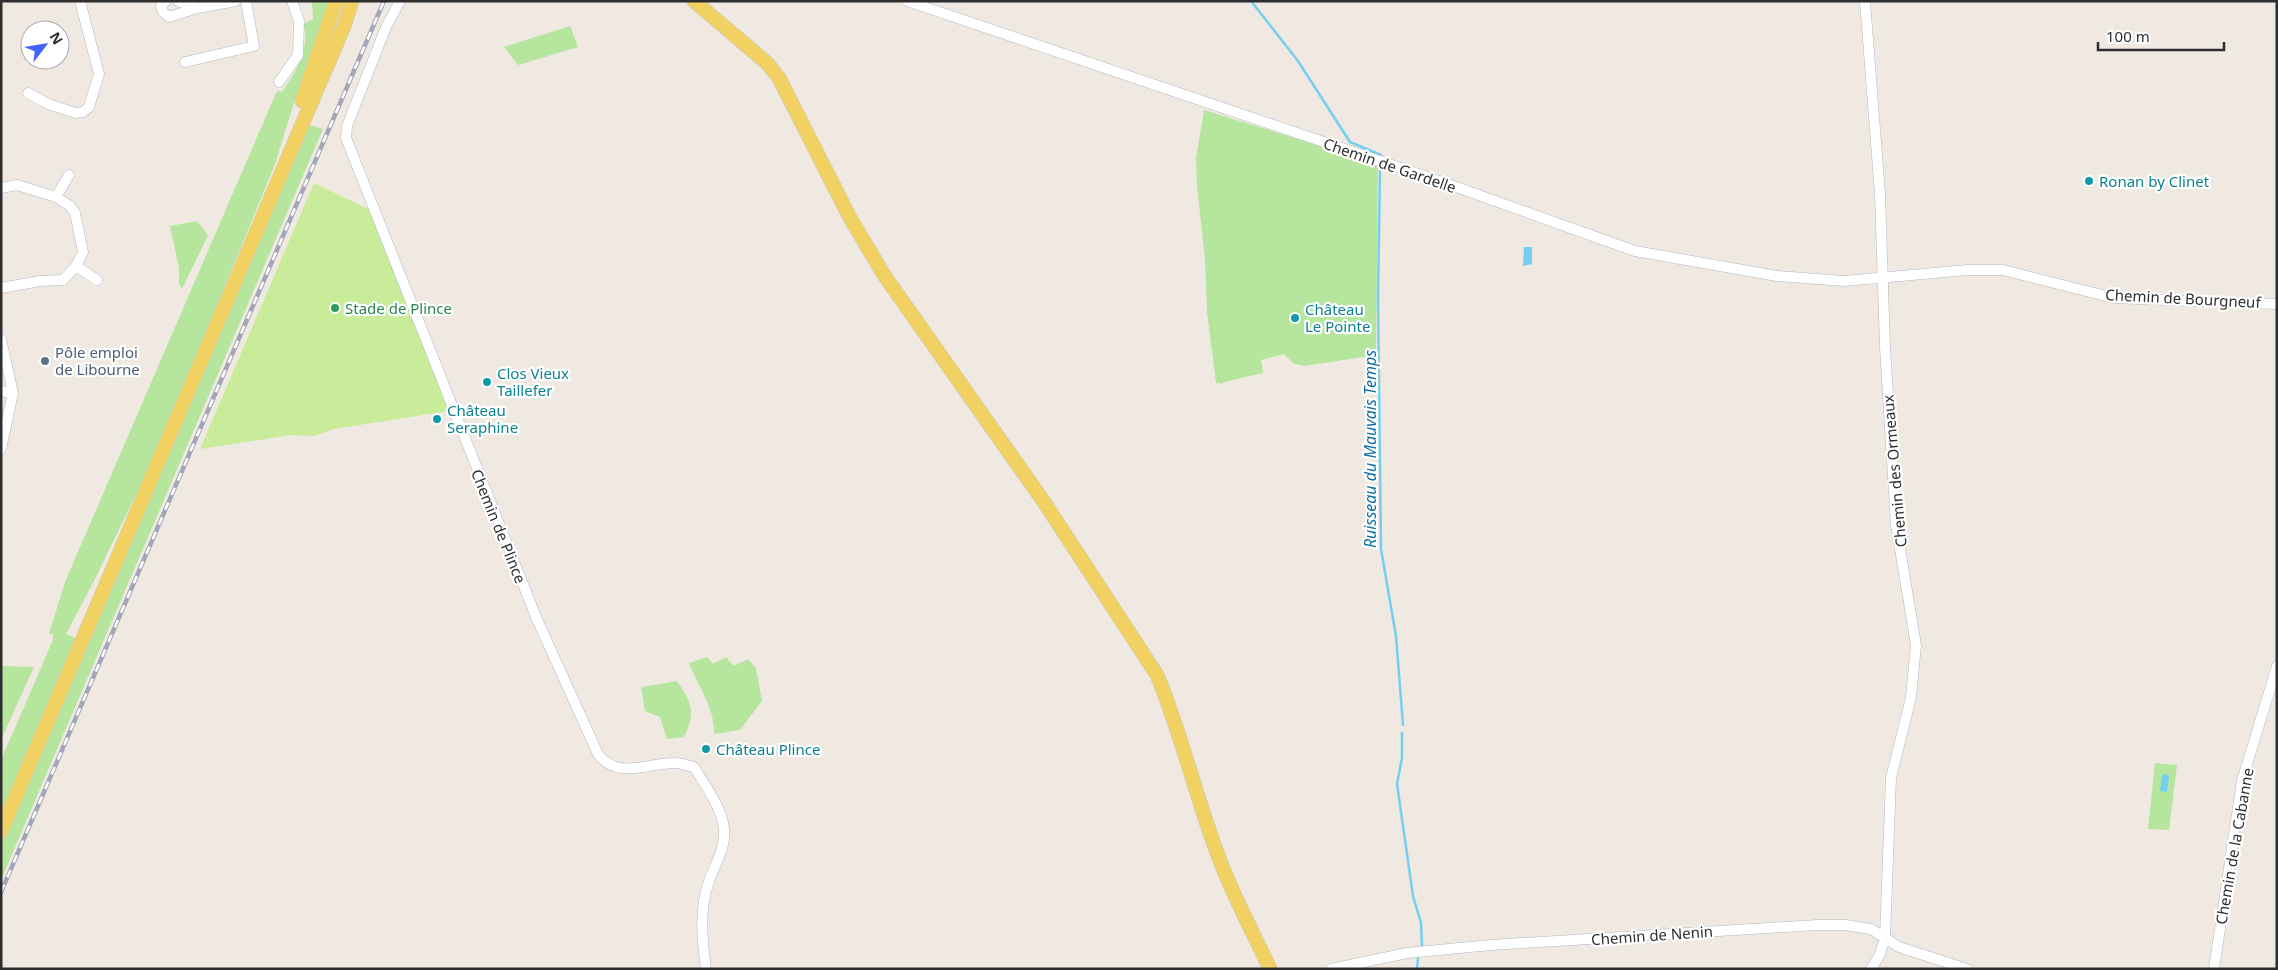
<svg xmlns="http://www.w3.org/2000/svg" width="2278" height="970" font-family="'Noto Sans',sans-serif">
  <style>
    .green { fill: #b6e59e }
    .pitch { fill: #c9ec9a }
    .water { fill: #75cff0 }
    .lines { fill: none; stroke-linecap: round; stroke-linejoin: round }
    .stream { stroke: #75cff0; stroke-width: 2.5 }
    .minor-casing { stroke: #b4b7c1; stroke-width: 11 }
    .major-casing { stroke: #c9c9c9; stroke-width: 15 }
    .minor { stroke: #fff; stroke-width: 10 }
    .major { stroke: #f2d163; stroke-width: 14 }
    .rail-casing { stroke: #a3a6b8; stroke-width: 4.5 }
    .rail { stroke: #fff; stroke-width: 2.5; stroke-dasharray: 8; stroke-linecap: butt }
    .culture-dot { fill: #0f9aa8; stroke: #fff; stroke-width: 2 }
    .leisure-dot { fill: #2e9e5b; stroke: #fff; stroke-width: 2 }
    .service-dot { fill: #5c6f8a; stroke: #fff; stroke-width: 2 }
    .labels { text-anchor: middle; dominant-baseline: central; stroke-width: 4.5; stroke-linejoin: round; paint-order: stroke }
    .street-label { font-size: 15px; fill: #2e2e2e; stroke: #fff }
    .culture-label { font-size: 15px; fill: #0d838f; stroke: #fff; text-anchor: start }
    .leisure-label { font-size: 15px; fill: #27864d; stroke: #fff; text-anchor: start }
    .service-label { font-size: 15px; fill: #4e5e75; stroke: #fff; text-anchor: start }
    .water-label { font-size: 16px; font-style: italic; fill: #0d6fa3; stroke: #fff }
  </style>
  <rect width="100%" height="100%" fill="#efe9e1"/>
  <path class="green" d="M312,1H333L296,96L275,164L208,327L145,476L94,581L66,634L77,639L1,816V760L53,640V634H49L65,582L277,91L282,92C297,69 309,52 304,24L313,19Z
    M570,26L578,47L518,65L504,47Z
    M1204,110L1378,164L1376,355L1304,366L1293,363L1284,354L1261,360L1263,373L1224,382L1221,385L1220,383H1216L1207,312L1205,259L1197,186L1196,158Z
    M307,124L323,129L1,880V841Z
    M197,221L208,235L182,289L179,284V268L170,226Z
    M707,657L713,664L726,657L734,666L748,659L756,668L762,701L740,730L714,734C715,707 698,687 689,663Z
    M1,666L34,667L1,740Z
    M677,681C692,703 696,713 684,737L667,739L660,717L645,711L641,687Z
    M2155,763L2177,765L2169,830L2148,829Z"/>
  <path class="pitch" d="M314,183L370,210L449,411L334,429L314,436L291,435L200,449Z"/>
  <path class="water" d="M1524,247H1532V264L1523,266Z
    M2166,774L2169,777L2167,792L2160,791L2162,775Z"/>
  <g class="lines">
    <path class="stream" d="M1251,1L1298,61L1350,142L1381,155
      M1380,170L1378,298L1381,549L1396,636L1403,725
      M1402,733V758L1397,784L1413,896L1421,923L1422,946
      M1417,969L1418,957"/>
    <g class="minor-casing">
      <path id="minor" d="M166,1L161,6L163,12L169,17L197,8L236,1
        M178,1L197,8
        M400,1L386,27L347,126L346,138L536,617L598,754C618,780 647,763 675,763C681,763 688,766 694,767C705,785 722,808 724,829C726,848 715,864 709,881C699,910 702,939 706,969
        M907,1L1442,182L1635,251L1777,276L1844,281L1968,270H2003L2114,298L2277,304
        M1865,1L1880,194L1885,347L1896,525L1916,645L1911,697L1891,778L1885,938L1880,954L1871,969
        M185,62L254,46L246,1
        M279,82L298,55L299,21L292,1
        M28,93L48,104L76,113L83,112L89,107L99,74L80,1
        M69,175L56,197L70,206L75,213L83,252L76,266
        M1,188L17,185L56,197
        M1,288L40,281L63,280L76,266L97,280
        M1,339L13,393L1,449
        M1,391L13,393
        M1331,969L1407,953L1491,945L1818,925H1845L1871,929L1899,947L1967,969
        M2214,969L2242,781L2277,666"/>
    </g>
    <g class="major-casing">
      <path id="major" d="M694,1L767,63L779,78L849,216L884,275L1044,502L1157,675C1182,735 1196,798 1219,858C1233,896 1253,932 1270,969
        M302,101L336,1
        M1,831L344,26L352,1"/>
    </g>
    <use href="#minor" class="minor"/>
    <use href="#major" class="major"/>
    <g class="rail-casing">
      <path id="rail" d="M1,892L384,1"/>
    </g>
    <use href="#rail" class="rail"/>
  </g>
  <g class="culture-dot">
    <circle cx="2089" cy="181" r="5"/>
    <circle cx="1295" cy="318" r="5"/>
    <circle cx="487" cy="382" r="5"/>
    <circle cx="437" cy="419" r="5"/>
    <circle cx="706" cy="749" r="5"/>
  </g>
  <circle class="leisure-dot" cx="335" cy="308" r="5"/>
  <circle class="service-dot" cx="45" cy="361" r="5"/>
  <g class="labels">
    <g class="street-label">
      <text transform="translate(1390 165) rotate(19)">Chemin de Gardelle</text>
      <text transform="translate(2183 298) rotate(3)">Chemin de Bourgneuf</text>
      <text transform="translate(1894 471) rotate(-95)">Chemin des Ormeaux</text>
      <text transform="translate(499 526) rotate(68)">Chemin de Plince</text>
      <text transform="translate(2234 846) rotate(-80)">Chemin de la Cabanne</text>
      <text transform="translate(1652 935) rotate(-4)">Chemin de Nenin</text>
    </g>
    <g class="culture-label">
      <text x="2099" y="181">Ronan by Clinet</text>
      <text x="1305" y="309">Château<tspan x="1305" dy="17">Le Pointe</tspan></text>
      <text x="497" y="373">Clos Vieux<tspan x="497" dy="17">Taillefer</tspan></text>
      <text x="447" y="410">Château<tspan x="447" dy="17">Seraphine</tspan></text>
      <text x="716" y="749">Château Plince</text>
    </g>
    <g class="leisure-label">
      <text x="345" y="308">Stade de Plince</text>
    </g>
    <g class="service-label">
      <text x="55" y="352">Pôle emploi<tspan x="55" dy="17">de Libourne</tspan></text>
    </g>
    <g class="water-label">
      <text transform="translate(1370 449) rotate(-90)">Ruisseau du Mauvais Temps</text>
    </g>
  </g>
  <rect width="2278" height="970" fill="none" stroke="#2e2e2e" stroke-width="5"/>
  <g transform="translate(45 45) rotate(59)"><circle r="24" fill="#ffffff" stroke="#ababab"/>
  <path d="M0-4L9 19L0 12L-9 19Z" fill="#4264fb"/>
  <text y="-8" font-size="14" font-weight="bold" text-anchor="middle" fill="#2e2e2e">N</text>
  </g>
  <path d="M2098 42v8h126v-8" fill="none" stroke="#2e2e2e" stroke-width="2.5"/>
  <text x="2106" y="42" font-size="15" fill="#2e2e2e" stroke="#ffffff" stroke-width="4" paint-order="stroke">100 m</text>
</svg>
